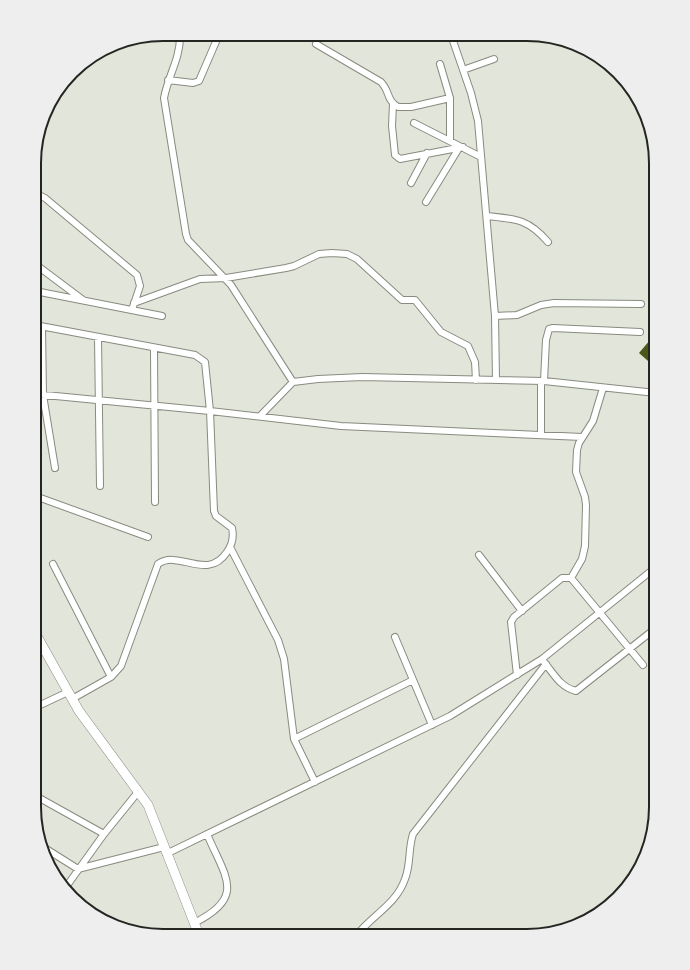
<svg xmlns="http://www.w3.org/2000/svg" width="690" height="970" font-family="Spectral,serif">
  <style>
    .building { fill: #4c581a }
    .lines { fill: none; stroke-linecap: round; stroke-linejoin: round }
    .street-casing { stroke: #888b80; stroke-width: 8 }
    .secondary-casing { stroke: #888b80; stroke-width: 10 }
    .street { stroke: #fff; stroke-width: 6 }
    .secondary { stroke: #fff; stroke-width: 9 }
    .rim { fill: none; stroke: #242621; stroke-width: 2 }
  </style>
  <rect width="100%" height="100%" fill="#e2e5d9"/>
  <path class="building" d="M656,333V347L650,353L656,358V368L639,353Z"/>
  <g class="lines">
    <g class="street-casing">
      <path id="street" d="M451,35L471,93L478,121L495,316L496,380
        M144,37H218L224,34
        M180,37C180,59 168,76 164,98L186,234L188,240L231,285L293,382
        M316,44L381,82C390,91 386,100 398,107H411L450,98
        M440,64L450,98V141
        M463,70L494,59
        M168,80L193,83L199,81L218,37
        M393,104L392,126L395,155L400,159L463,147
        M414,123L481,157
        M411,183L427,153
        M35,193L45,198L137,275L140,286L132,310
        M426,202L459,148
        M487,216C516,219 528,219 548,242
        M35,240L38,229
        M35,264L83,300
        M35,291L162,316
        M134,303L200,279L226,278L286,268L294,266L319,254L332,253L347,254L357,259L402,300H415L441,332L468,346L475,362L476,380
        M495,316L517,315L541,305L554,303L641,304
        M35,325L195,355L205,362L210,411L214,511L216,516L232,528C234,537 232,545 227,552C207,582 179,549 158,564L121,666L111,677L72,699
        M42,327L43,395L55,468
        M98,338L100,486
        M154,349L155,502
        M541,381V434
        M544,381L546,340L549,329L553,328L640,332
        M35,394L210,411L341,426L582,437
        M260,416L293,382L318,379L362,377L544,381L656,393
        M35,496L148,537
        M230,547L278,640L284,659L294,739L315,782
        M479,555L522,611
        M53,564L111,677
        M571,578L582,559L585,546L586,505L585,497L576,472L577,450L579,443L593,421L603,388
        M395,637L432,725
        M544,662C554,674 560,687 576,691L656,628
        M517,675L511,622L514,617L562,578H571L643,665
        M34,708L68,692
        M294,739L413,680
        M34,795L104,834
        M43,847L78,869L164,847
        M166,854L450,716L542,659L656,567
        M66,887L104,834L138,792
        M194,923C247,897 225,877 207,834
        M356,936C372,915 396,905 405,879C411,864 408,849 413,834L546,664"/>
    </g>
    <g class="secondary-casing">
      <path id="secondary" d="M34,631L79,711L148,805L199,935"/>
    </g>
    <use href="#street" class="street"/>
    <use href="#secondary" class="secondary"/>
  </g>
  <path d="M0 0H690V970H0ZM163 41H527A122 122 0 0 1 649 163V807A122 122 0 0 1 527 929H163A122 122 0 0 1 41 807V163A122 122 0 0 1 163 41Z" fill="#edeeed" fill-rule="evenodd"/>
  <path class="rim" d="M163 41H527A122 122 0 0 1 649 163V807A122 122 0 0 1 527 929H163A122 122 0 0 1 41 807V163A122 122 0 0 1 163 41Z"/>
</svg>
